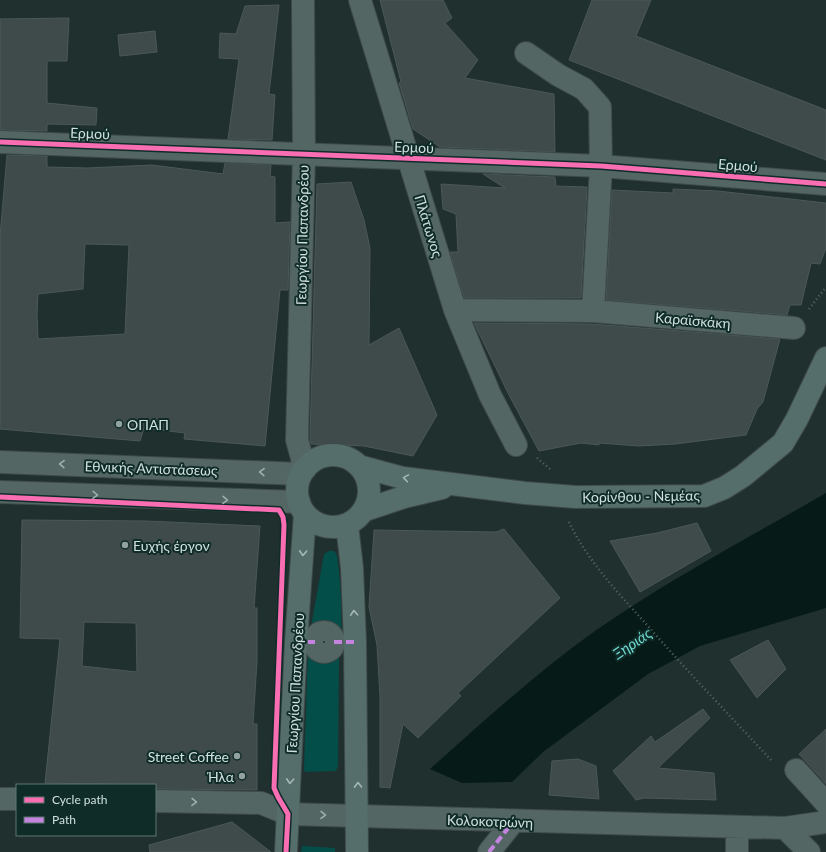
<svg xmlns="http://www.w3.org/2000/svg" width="826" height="852" font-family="Lato,sans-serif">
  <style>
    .green { fill: #044e49 }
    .water { fill: #061a18 }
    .building { fill: #3e4b4a; stroke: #4b5856; fill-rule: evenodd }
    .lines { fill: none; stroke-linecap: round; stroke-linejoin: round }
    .minor-casing { stroke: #3e4a49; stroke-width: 24 }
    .major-casing { stroke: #3e4a49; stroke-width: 24 }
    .path { stroke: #586765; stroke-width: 2.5; stroke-dasharray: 1 3; stroke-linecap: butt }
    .minor { stroke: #536664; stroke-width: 22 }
    .major { stroke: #556e6b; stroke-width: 22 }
    .quiet { stroke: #c483df; stroke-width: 4; stroke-dasharray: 8 4; stroke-linecap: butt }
    .cycleway-casing { stroke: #102c29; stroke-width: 8 }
    .cycleway { stroke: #f96db3; stroke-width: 5 }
    .oneway { stroke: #9eafad }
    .oneway2 { stroke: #a5b8b6 }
    .poi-dot { fill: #92a2a0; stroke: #102c29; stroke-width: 1.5 }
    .labels { text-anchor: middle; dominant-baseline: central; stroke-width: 4; stroke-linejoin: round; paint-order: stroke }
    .street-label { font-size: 14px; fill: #d0e0de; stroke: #102c29 }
    .poi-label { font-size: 14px; fill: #d0e0de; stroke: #102c29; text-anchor: start }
    .water-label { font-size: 15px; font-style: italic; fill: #70dbd1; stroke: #102c29 }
  </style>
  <rect width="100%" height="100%" fill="#20302e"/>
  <path class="green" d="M329,551H334L337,555C341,583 342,611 341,640L330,628H323L309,638L324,554Z
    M308,650L315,654L329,657L339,652L338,766L336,771L305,772L304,769Z
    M302,846L335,848V852H301Z"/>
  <path class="water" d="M826,493V608L700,646L648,674L543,752L512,782L462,783L430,769C483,722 536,673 595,631C668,580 748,538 826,493Z"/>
  <path class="building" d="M380,0H443L452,18L445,23L478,60L465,78L554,94L555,152L440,147L413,129L399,83L401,82Z
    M592,0H651L636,36L826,110V160L569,60Z
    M279,5L269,94L275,95L272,140L228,139L239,59L219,58L220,33L236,34L245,6Z
    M69,18L67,61H47V103L97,108L96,125L47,124V131L0,130V19Z
    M155,31L157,52L120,56L118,35Z
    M7,155L47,156V167L87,168L152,165L223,174L225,163L271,165L270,176L275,177V223L290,222L288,290H280L265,446L184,439L185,433L144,428L140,441L0,429V236ZM85,244L129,245L125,334L38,339L37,314L38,294L83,289Z
    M483,174L555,177L556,186L587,187L581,298H464L450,252H458L456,214L443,209L441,184L505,188Z
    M351,182L364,220L370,248L369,345L399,328L437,415L413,456L364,446L311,444L310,438L317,184Z
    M673,189L718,191L826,203V248L820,264L811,263L801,305H790L787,315L606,300L612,190L673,193Z
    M474,323L592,324L780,339L763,402L757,409L746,435L675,444L639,446L599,443V445L581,443L539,451L509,395Z
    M22,520L146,521L260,526L254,608H257V661L253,724H257V790L155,789V785L45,783L60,639L20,638ZM84,622L136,623L137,672L82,666Z
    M697,523L711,551L640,592L610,541L657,533Z
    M504,529L560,598L458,693L461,696L418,738L403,724L390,788L380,787V697L377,645L369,607L374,530L496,532Z
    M768,640L786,669L757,698L730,660Z
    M703,709L710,718L658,768L714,773L716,800L644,798L636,800L613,771L651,736L655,742Z
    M826,729V784L799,754Z
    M578,759L596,766L599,799L549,795L552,761Z
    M232,822L271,852H150L149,845Z"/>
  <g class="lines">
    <g class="minor-casing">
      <path id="minor" d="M303,0L304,154L297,440L305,469
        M360,0L455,310L490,395L516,445
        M526,53L558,75L584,89L600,107L601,166L593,311
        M0,142L601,166L826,184
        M455,310L593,311L794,328
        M0,462L301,474
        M0,492L299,502
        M314 642a10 10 0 1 1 20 0a10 10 0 1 1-20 0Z
        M796,770L826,803
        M0,799H17
        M155,801L261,803L288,814L785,828L826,822
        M785,828L809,852
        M489,852L513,822
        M737,852V827"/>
    </g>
    <g class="major-casing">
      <path id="major" d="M297 491a36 36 0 1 1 72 0a36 36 0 1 1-72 0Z
        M359,466L403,478L525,493L576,497L704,496L724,488L743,476L783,443L797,419L826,358
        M365,510L404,497L442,488
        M347,525L352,568L355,642L357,852
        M286,852L296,642L305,514"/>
    </g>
    <path class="path" d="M809,309L826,287
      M537,458L550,469
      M569,522C587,560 619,594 647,625C688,672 730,716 772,761"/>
    <use href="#minor" class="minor"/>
    <use href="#major" class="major"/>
    <path class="quiet" d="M296,642H315
      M334,642H355
      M489,852L513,822"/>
    <g class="cycleway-casing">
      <path id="cycleway" d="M0,142L601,166L826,184
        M0,497L279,510L283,517L284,525L274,788L278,797L288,814L286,852"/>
    </g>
    <use href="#cycleway" class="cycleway"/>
  </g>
  <defs><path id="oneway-chevron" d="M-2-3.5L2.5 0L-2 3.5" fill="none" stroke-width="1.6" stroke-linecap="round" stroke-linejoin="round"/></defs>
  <g class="oneway">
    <use href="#oneway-chevron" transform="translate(62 464) rotate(-178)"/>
    <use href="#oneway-chevron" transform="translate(262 472) rotate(-178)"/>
    <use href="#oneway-chevron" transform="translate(95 495) rotate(2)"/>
    <use href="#oneway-chevron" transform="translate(225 500) rotate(2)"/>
    <use href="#oneway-chevron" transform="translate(194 802) rotate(1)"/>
    <use href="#oneway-chevron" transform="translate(323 815) rotate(1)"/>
  </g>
  <g class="oneway2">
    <use href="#oneway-chevron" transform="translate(406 478) rotate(-171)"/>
    <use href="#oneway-chevron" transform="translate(303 553) rotate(93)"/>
    <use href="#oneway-chevron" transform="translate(354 613) rotate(-93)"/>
    <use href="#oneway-chevron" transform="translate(290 781) rotate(93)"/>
    <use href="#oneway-chevron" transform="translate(358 785) rotate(-91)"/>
  </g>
  <g class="poi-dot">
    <circle cx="119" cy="424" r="4"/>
    <circle cx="125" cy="545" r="4"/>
    <circle cx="237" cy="756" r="4"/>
    <circle cx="242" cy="776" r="4"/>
  </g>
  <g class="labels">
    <g class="street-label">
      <text transform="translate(90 133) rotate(2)">Ερμού</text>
      <text transform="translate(414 147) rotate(2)">Ερμού</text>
      <text transform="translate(738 165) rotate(5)">Ερμού</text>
      <text transform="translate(429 226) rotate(73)">Πλάτωνος</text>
      <text transform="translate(302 235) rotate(-89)">Γεωργίου Παπανδρέου</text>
      <text transform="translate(693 320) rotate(5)">Καραϊσκάκη</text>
      <text transform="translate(151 468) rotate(2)">Εθνικής Αντιστάσεως</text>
      <text transform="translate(641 496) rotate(-1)">Κορίνθου - Νεμέας</text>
      <text transform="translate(295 683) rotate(-87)">Γεωργίου Παπανδρέου</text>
      <text transform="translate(490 821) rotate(2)">Κολοκοτρώνη</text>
    </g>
    <g class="poi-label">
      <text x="127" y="424">ΟΠΑΠ</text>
      <text x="133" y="545">Ευχής έργον</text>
      <text x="229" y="756" text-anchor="end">Street Coffee</text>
      <text x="234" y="776" text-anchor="end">Ήλα</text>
    </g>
    <g class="water-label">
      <text transform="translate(632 643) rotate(-34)">Ξηριάς</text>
    </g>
  </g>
  <rect x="16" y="784" width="140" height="52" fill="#102c29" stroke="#5d7471"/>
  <rect x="24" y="797" width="20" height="6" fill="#f96db3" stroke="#5d7471"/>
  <text x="52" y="804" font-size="12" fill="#d0e0de">Cycle path</text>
  <rect x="24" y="817" width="20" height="6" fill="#c483df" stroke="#5d7471"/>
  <text x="52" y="824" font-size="12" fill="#d0e0de">Path</text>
</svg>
